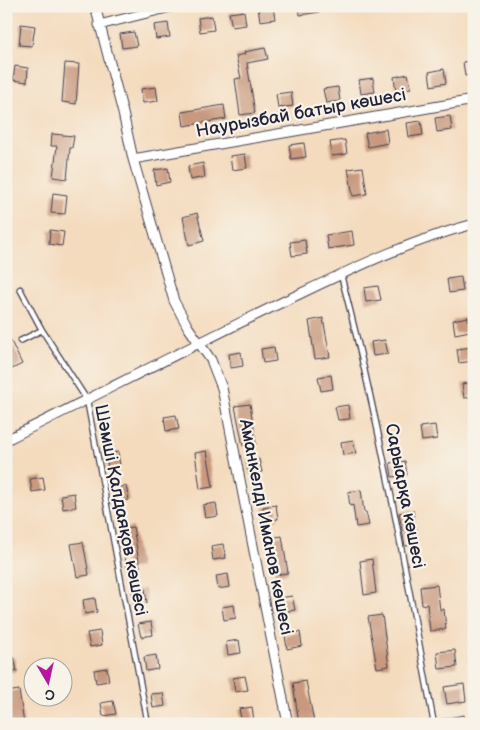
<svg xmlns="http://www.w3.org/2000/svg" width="480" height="730" font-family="'Balsamiq Sans',sans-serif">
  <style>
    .building { fill: #c8997e }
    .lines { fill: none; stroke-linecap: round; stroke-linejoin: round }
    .service-casing { stroke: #423e4f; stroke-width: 7 }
    .minor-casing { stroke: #423e4f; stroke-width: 11 }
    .service { stroke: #fff; stroke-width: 4.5 }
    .minor { stroke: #fff; stroke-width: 9 }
    .labels { text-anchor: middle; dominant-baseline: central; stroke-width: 4.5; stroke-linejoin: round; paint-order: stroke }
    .street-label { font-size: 18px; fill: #22223b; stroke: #f7f3e8 }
  </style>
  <rect width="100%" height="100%" fill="#f7f3e8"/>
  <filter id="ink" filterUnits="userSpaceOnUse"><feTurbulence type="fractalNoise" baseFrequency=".02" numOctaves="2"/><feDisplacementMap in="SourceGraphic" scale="10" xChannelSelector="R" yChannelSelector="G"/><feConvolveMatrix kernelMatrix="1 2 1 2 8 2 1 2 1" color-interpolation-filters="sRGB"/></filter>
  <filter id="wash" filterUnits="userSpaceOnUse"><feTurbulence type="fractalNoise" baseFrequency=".0096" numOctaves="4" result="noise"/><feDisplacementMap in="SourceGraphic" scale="20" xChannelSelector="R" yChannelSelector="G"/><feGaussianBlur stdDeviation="1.12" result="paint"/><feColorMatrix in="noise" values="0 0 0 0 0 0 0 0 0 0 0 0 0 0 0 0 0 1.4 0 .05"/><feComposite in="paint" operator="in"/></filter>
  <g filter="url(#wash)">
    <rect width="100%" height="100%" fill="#f4dbbe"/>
    <g id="blocks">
      <path class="building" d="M273,6L275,19L260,21L258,7Z
        M299,6H326V11L300,15Z
        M244,11L246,25L232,27L229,13Z
        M212,16L214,30L200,32L198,18Z
        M168,23L170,37L156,39L154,25Z
        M21,24L35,26L32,46L19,45Z
        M134,32L137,46L122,48L120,34Z
        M265,48L268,59L247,63L255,113L240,115L235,79L241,78L236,56L245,54L244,52Z
        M474,60V74L465,76L463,62Z
        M65,63L79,64L76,104L62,102Z
        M15,66L28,68L27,82L13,80Z
        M444,69L446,83L431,86L429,72Z
        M408,74L411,88L396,91L394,77Z
        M373,78L375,92L361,94L359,80Z
        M156,87L158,101L143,103L141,89Z
        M338,87L340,101L326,103L323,89Z
        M291,92L293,106L278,108L276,94Z
        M224,105L226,119L184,126L182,112Z
        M450,116L452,130L437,132L435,118Z
        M421,121L423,135L409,137L407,123Z
        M386,129L388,143L368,147L365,133Z
        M52,134L74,136L72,148H70L67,179L53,177L57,146H51Z
        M345,140L347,154L332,156L330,142Z
        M304,143L306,157L291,159L289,145Z
        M245,154L247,168L232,170L230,156Z
        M203,163L205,177L190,180L188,166Z
        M363,167L367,194L353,196L348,169Z
        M168,168L170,182L156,185L154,170Z
        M53,193L67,195L65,214L51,213Z
        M197,213L204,241L189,245L183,217Z
        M50,230L64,232L62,246L49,244Z
        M352,231L354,245L328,249L326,235Z
        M305,240L307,254L292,256L290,242Z
        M461,277L463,291L449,293L447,279Z
        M378,286L381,300L366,302L364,288Z
        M468,317L470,331L455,334L453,320Z
        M323,318L330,357L315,359L309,321Z
        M6,331L22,364L6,372Z
        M385,340L388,354L373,356L371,342Z
        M274,347L276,361L263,363L261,349Z
        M472,347L474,361L459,363L457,349Z
        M241,352L243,366L231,368L229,354Z
        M331,375L333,389L321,391L318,377Z
        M474,382V397L464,398L462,384Z
        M250,404L256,444L243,446L235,406Z
        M348,405L350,419L338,420L335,407Z
        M176,415L179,429L166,431L164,417Z
        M435,425L437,439L422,441L420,427Z
        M353,440L356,453L343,455L341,442Z
        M207,451L213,487L200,489L195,453Z
        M118,452L120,466L108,468L106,454Z
        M259,459L262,472L249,474L247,461Z
        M405,461L407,475L392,477L390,463Z
        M43,477L45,490L32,492L30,479Z
        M126,486L129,500L116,502L114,488Z
        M361,490L364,512H366L369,525L356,527L353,505L350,506L348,492Z
        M74,493L76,507L63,509L61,495Z
        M216,503L218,516L205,518L203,505Z
        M276,505L278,519L266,521L263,507Z
        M413,510L418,544L405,546L399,513Z
        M133,527L140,567L127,569L120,529Z
        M282,536L288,573L275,575L270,538Z
        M83,542L89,575L77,577L71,544Z
        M223,544L226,558L213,560L211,546Z
        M372,559L376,593L364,595L360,561Z
        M228,574L230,587L218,589L216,576Z
        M437,585L440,610L444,609L446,629L430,631L427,604L422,605L420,587Z
        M145,589L147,603L134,605L132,591Z
        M292,596L295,610L282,612L280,598Z
        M95,598L97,612L85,614L83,600Z
        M234,605L236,618L224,620L222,607Z
        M382,615L389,666L377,668L368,617Z
        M151,622L153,635L141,637L138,624Z
        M100,631L102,645L90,647L87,633Z
        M300,632L302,646L287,649L285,635Z
        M239,640L241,653L228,655L226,642Z
        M455,650L457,667L439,669L437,652Z
        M156,655L158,669L146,671L144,657Z
        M14,657L17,671L6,673V659Z
        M107,668L109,681L96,683L94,670Z
        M245,676L248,690L235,692L233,678Z
        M306,681L314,722L299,724L293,683Z
        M464,684L466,701L447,704L444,687Z
        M19,690L24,724H11L6,692Z
        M163,693L165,706L153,708L151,694Z
        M113,701L116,714L103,716L101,703Z
        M252,707L254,721L242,723L239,709Z
        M464,715L465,724H438V720Z"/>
    </g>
  </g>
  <g filter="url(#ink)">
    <use href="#blocks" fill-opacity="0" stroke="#423e4f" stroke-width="1"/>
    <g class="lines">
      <g class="service-casing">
        <path id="service" d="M341,275C380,423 406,573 434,724
          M20,289L42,330L87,400L148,724
          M20,341L42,330"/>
      </g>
      <g class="minor-casing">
        <path id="minor" d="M95,6L123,113L133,159L174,301L188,327L211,360L222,388L288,724
          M99,25L175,6
          M133,159L474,100
          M6,440C101,393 195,344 291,298C350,270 411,240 474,224"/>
      </g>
      <use href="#service" class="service"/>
      <use href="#minor" class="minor"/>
    </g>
  </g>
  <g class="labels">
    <g class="street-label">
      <text transform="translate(301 113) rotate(-10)">Наурызбай батыр көшесі</text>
      <text transform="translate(405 496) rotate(79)">Сарыарқа көшесі</text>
      <text transform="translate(121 510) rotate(79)">Шәмші Қалдаяқов көшесі</text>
      <text transform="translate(266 527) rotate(79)">Аманкелді Иманов көшесі</text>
    </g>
  </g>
  <rect width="480" height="730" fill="none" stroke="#f7f3e8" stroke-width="25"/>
  <g transform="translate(48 682) rotate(171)"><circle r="24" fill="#f7f3e8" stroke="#a29fa3"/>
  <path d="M0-4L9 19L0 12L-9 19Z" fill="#b5179e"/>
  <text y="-8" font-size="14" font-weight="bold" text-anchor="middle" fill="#22223b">С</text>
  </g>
</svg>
